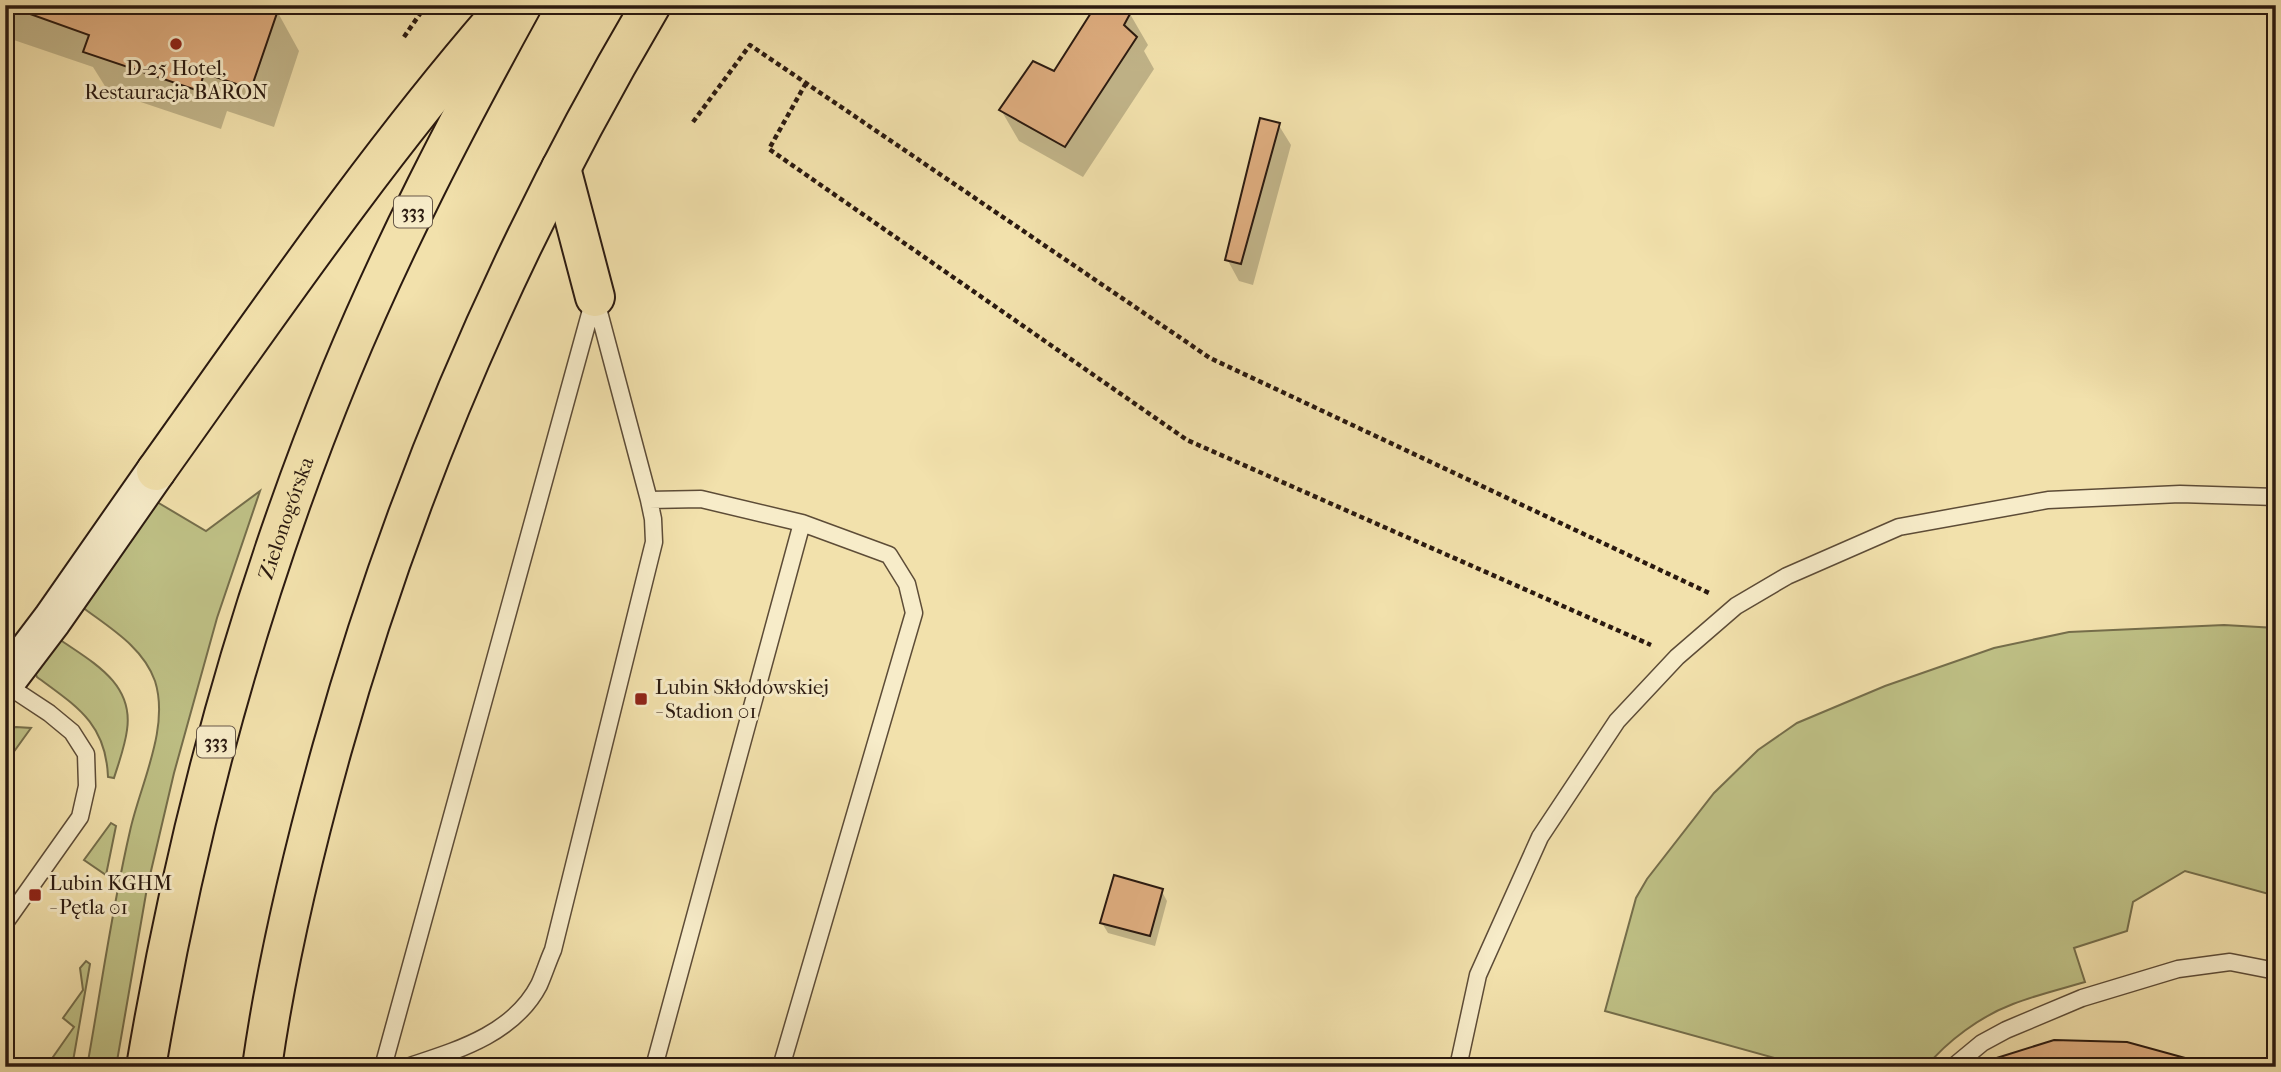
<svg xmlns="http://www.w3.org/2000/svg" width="2281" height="1072" font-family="'IM FELL French Canon',serif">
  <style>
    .green { fill: #bfc186; stroke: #756e4b; stroke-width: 2 }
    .shadow { fill: #0003 }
    .building { fill: #dead7f; stroke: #2b1a10; stroke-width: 2 }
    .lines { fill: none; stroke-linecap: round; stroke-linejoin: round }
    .lane-casing { stroke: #5d4c37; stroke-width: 19 }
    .secondary-casing { stroke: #2b1a10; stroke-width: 42 }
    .primary-casing { stroke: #2b1a10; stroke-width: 42 }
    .path { stroke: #2b1a10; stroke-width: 4.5; stroke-dasharray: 5 3.5; stroke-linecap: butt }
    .lane { stroke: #f7ecc9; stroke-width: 16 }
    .secondary { stroke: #f7ecc9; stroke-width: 38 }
    .primary { stroke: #f2e1ac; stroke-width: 38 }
    .poi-dot { fill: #8f2418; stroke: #f7ecc9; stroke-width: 2.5 }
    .labels { text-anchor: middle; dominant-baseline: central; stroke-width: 6; stroke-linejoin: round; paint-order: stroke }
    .shield { fill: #f7ecc9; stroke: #685948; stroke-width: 2 }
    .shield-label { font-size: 19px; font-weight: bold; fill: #2b1a10 }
    .poi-label { font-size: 21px; fill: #2b1a10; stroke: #f7ecc9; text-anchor: start }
    .street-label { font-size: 21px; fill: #2b1a10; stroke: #f7ecc9 }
  </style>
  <rect width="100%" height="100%" fill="#f2e1ac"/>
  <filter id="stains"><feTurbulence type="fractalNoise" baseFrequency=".00286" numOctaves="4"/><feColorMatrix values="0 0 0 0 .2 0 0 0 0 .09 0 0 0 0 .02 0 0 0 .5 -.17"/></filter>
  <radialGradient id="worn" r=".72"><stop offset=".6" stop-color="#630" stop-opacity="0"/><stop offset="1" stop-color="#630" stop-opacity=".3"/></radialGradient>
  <path class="green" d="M260,491L217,618L174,773L147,888L116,1067H87C101,989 112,908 130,831C140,785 170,728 155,681C143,647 110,628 82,607L157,502L206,531Z
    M2224,625L2276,628V896L2185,871L2133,902L2127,931L2074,948L2085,982C2061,989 2036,995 2013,1004C1981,1016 1947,1041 1926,1067H1807L1605,1011L1636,898L1647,879L1714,793L1758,750L1797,723L1885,686L1994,648L2069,632Z
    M59,639C92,662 134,683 127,730C125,746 119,762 114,778L108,777C106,723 76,706 37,677L35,672Z
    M16,727L31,728L5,764V729Z
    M111,823L116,826L106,875L84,860Z
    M86,961L90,964L72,1067H46L74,1027L63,1018L83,990L80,968Z"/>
  <path class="shadow" d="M5,5H258L277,11L299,51L274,127L227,111L221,129L108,91L93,67L5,37Z
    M1130,14L1148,45L1144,51L1154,69L1083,177L1019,141L1001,110L1055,73Z
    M1278,124L1291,145L1253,285L1239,281L1227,259Z
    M1161,890L1167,901L1155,946L1108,933L1102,923Z"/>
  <path class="building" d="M5,5H264L278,10L251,89L204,73L199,91L83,52L89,35Z
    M1096,5H1120L1131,12L1124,25L1137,37L1065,147L999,110L1033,61L1054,71Z
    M1260,118L1280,123L1241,264L1225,260Z
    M1114,875L1163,889L1150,936L1100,923Z
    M2054,1040L2127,1042L2218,1067H1979L1984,1062Z"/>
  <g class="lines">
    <g class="lane-casing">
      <path id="lane" d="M649,500L701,499L802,523L889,555L907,584L914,613L781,1067
        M5,684L49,713L72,732L86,754L87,786L80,817L5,923
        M383,1067L594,299
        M407,1067C455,1051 513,1035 539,985C544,974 548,961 553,950L654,542L653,519L649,500L595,297
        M654,1067L802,523
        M1458,1067L1478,975L1540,837L1617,721L1677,657L1736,606L1787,576L1899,527L2048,500L2180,494L2276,497
        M1953,1067L1982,1043L2006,1030L2082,998L2178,969L2230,962L2276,971"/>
    </g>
    <g class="secondary-casing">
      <path id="secondary" d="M5,682L52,620L156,471"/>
    </g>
    <g class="primary-casing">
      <g id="primary">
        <path d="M561,168L595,297"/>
        <path d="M156,471C266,317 373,160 497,17"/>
        <path id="s1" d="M146,1067C186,829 249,596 341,372C393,246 456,125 522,5"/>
        <path d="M262,1067C277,960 303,853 332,749C405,488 513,239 651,5"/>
      </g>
    </g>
    <path class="path" d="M404,37L426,5
      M806,83L769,149L1187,440L1651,645
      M693,122L750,45L1210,358L1709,593"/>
    <use href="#lane" class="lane"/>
    <use href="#secondary" class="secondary"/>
    <use href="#primary" class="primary"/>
  </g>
  <g class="poi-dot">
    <circle cx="176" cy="44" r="7"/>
    <rect x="634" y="692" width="14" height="14" rx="3.5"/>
    <rect x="28" y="888" width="14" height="14" rx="3.5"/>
  </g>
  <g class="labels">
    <g class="shield">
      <rect x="394" y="196.5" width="38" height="31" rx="5"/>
      <rect x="197" y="726.5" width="38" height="31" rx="5"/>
    </g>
    <g class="shield-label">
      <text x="413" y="212">333</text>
      <text x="216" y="742">333</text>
    </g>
    <g class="poi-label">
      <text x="176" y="68" text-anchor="middle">D-25 Hotel,<tspan x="176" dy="24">Restauracja BARON</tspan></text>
      <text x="655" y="687">Lubin Skłodowskiej<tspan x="655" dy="24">- Stadion 01</tspan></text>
      <text x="49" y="883">Lubin KGHM<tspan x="49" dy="24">- Pętla 01</tspan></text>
    </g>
    <g class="street-label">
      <text stroke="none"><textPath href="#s1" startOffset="567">Zielonogórska</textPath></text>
    </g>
  </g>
  <rect width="2281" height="1072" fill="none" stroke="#f2e1ac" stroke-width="28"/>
  <rect x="7" y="7" width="2267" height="1058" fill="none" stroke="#2b1a10" stroke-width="3.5"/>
  <rect x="14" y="14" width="2253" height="1044" fill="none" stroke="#2b1a10" stroke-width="2"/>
  <rect width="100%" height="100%" filter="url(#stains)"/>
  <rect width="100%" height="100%" fill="url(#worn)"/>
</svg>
